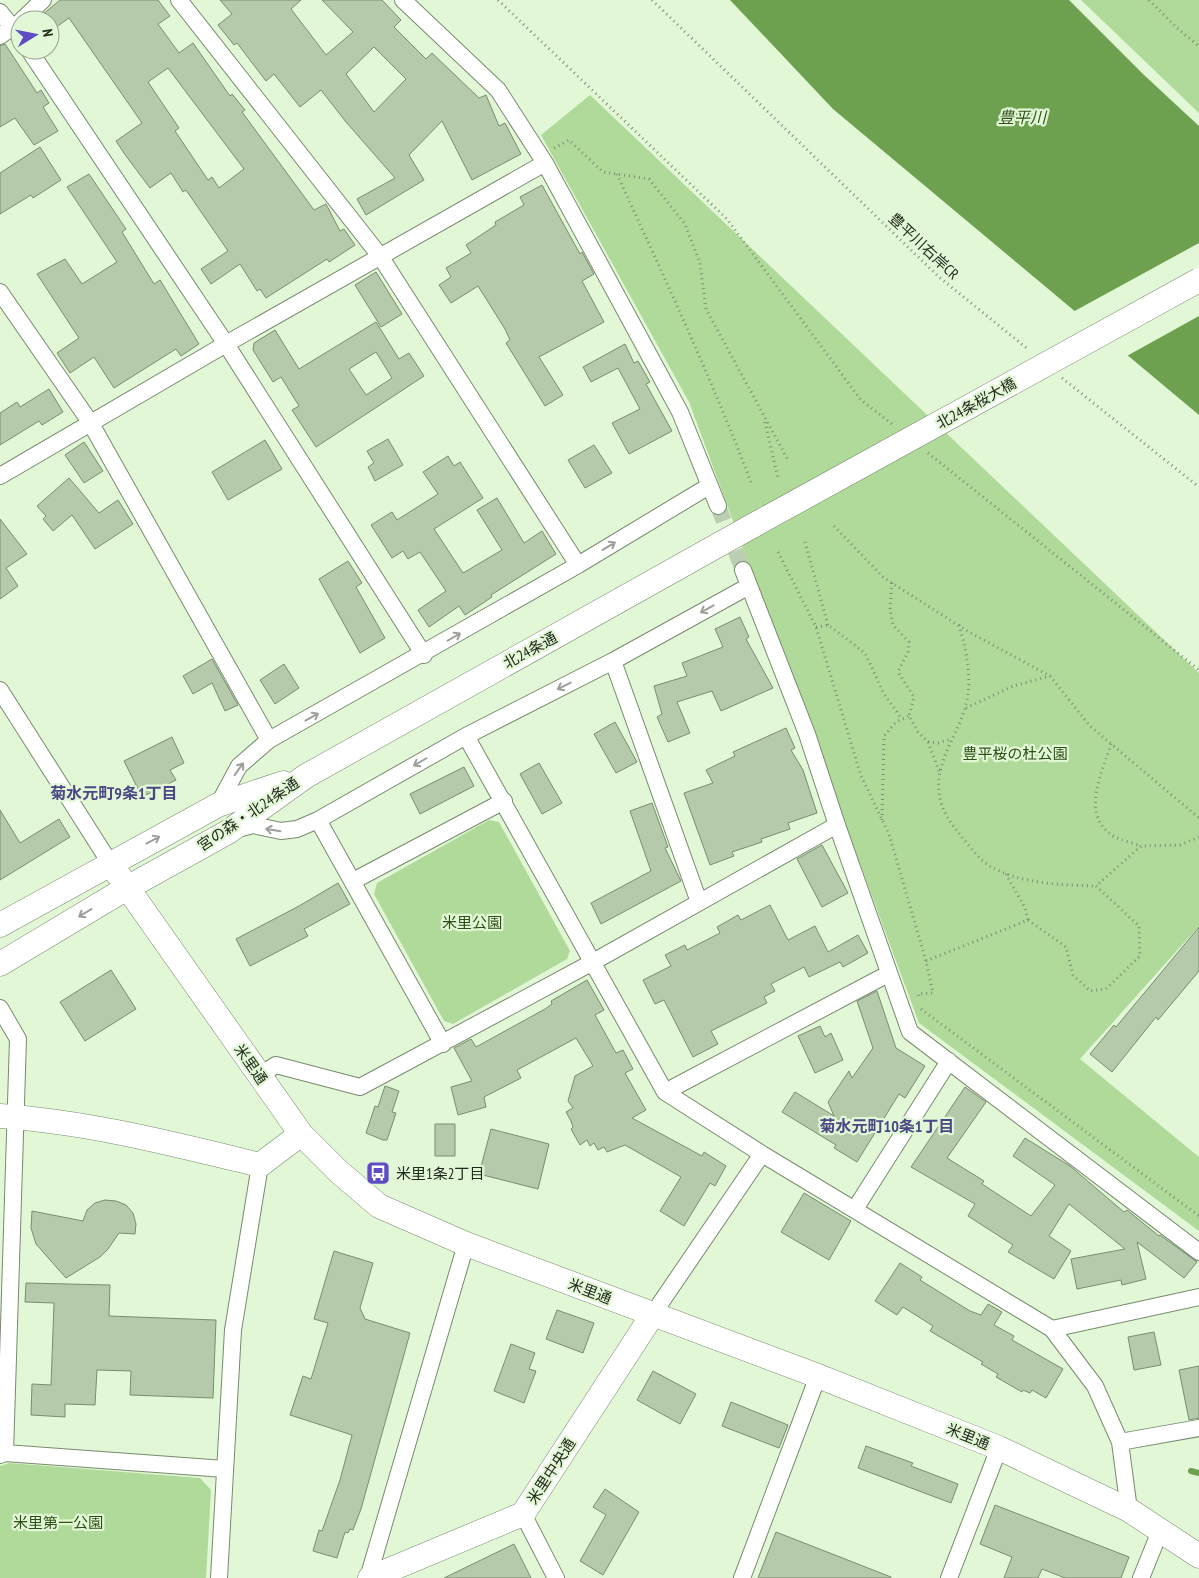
<svg xmlns="http://www.w3.org/2000/svg" width="1199" height="1578" font-family="'PT Sans Narrow','Noto Sans JP',sans-serif">
  <style>
    .green { fill: #b0da99 }
    .water { fill: #6ea14f }
    .pier { fill: #e2f7d6 }
    .lines { fill: none; stroke-linecap: round; stroke-linejoin: round }
    .stream { stroke: #6ea14f; stroke-width: 6 }
    .building { fill: #b5caaa; stroke: #798d6f; fill-rule: evenodd }
    .street-tunnel { stroke: #bcceb1; stroke-width: 16; stroke-dasharray: 16 8; stroke-linecap: butt }
    .street-casing { stroke: #788b6e; stroke-width: 18 }
    .secondary-casing { stroke: #788b6e; stroke-width: 25 }
    .path { stroke: #7f8d77; stroke-width: 3; stroke-dasharray: 1 4; stroke-linecap: butt }
    .street { stroke: #fff; stroke-width: 16 }
    .secondary { stroke: #fff; stroke-width: 24 }
    .secondary-bridge-casing { stroke: #788b6e; stroke-width: 25; stroke-linecap: butt }
    .secondary-bridge { stroke: #fff; stroke-width: 24 }
    .oneway { stroke: #9c9f9a }
    .labels { text-anchor: middle; dominant-baseline: central; stroke-width: 4.5; stroke-linejoin: round; paint-order: stroke }
    .street-label { font-size: 15px; fill: #222a1e; stroke: #e2f7d6 }
    .park-label { font-size: 15px; fill: #2d4f16; stroke: #e2f7d6 }
    .poi-label { font-size: 15px; fill: #222a1e; stroke: #e2f7d6; text-anchor: start }
    .water-label { font-size: 16px; font-style: italic; fill: #2f5117; stroke: #e2f7d6 }
    .neighbourhood-label { font-size: 16px; font-weight: bold; fill: #4b4785; stroke: #e2f7d6 }
  </style>
  <rect width="100%" height="100%" fill="#e2f7d6"/>
  <path class="green" d="M1081,0H1199V113Z
    M590,95L1199,673V926L1080,1059L1199,1157V1231L919,1023L689,402L541,135Z
    M489,820L499,822L570,951L567,959L453,1024L444,1021L374,894L377,883Z
    M9,1463L200,1478L211,1490L206,1578H0V1466Z"/>
  <path class="water" d="M730,0H1069L1144,75L1199,126V415L833,109Z"/>
  <path class="pier" d="M1199,243V316L1125,357L1071,313Z"/>
  <g class="lines">
    <path class="stream" d="M1191,1471L1199,1473"/>
  </g>
  <path class="building" d="M60,0H158L170,16L158,24L179,53L193,43L230,96L232,94L245,110L242,112L314,210L326,204L340,231L344,229L355,245L329,262L327,259L266,298L260,289L257,291L240,264L211,284L201,269L228,251L186,190L183,192L171,173L150,188L126,156L116,141L142,123L69,18L52,30L50,20H45L42,15ZM168,68L244,169L219,188L212,177L208,180L175,131L179,128L148,82Z
    M220,0H301L291,9L326,55L353,32L322,0H382L401,20L394,27L426,59L432,53L479,98L486,95L499,126L505,123L521,154L472,180L442,121L409,155L424,180L366,215L357,199L395,178L346,122L321,90L300,107L274,74L266,81L237,43L234,45L218,25L232,14ZM374,47L406,79L374,112L346,74Z
    M5,44L37,93L41,90L49,103L43,107L58,131L34,145L15,118L0,127V46Z
    M40,147L61,180L33,198L31,195L0,214V173Z
    M89,174L126,229L122,232L154,284L160,280L199,344L181,356L176,349L114,388L94,357L70,373L57,353L79,338L37,274L65,259L82,284L117,262L67,187Z
    M542,185L580,254L582,252L594,274L582,281L604,322L539,357L563,395L545,406L506,343L510,340L505,329L478,286L451,303L439,285L451,277L446,268L471,253L466,245L496,225L495,222L524,205L520,197Z
    M376,272L402,314L381,327L355,285Z
    M376,322L399,359L409,353L424,376L316,447L292,410L299,406L281,377L273,382L253,350L254,343L275,330L299,369ZM376,352L392,378L366,395L349,369Z
    M625,344L634,363L638,361L650,382L646,384L672,431L629,454L612,423L640,409L618,368L591,382L583,367Z
    M49,389L63,412L42,425L39,421L0,445V413L17,402L20,407Z
    M388,439L403,465L375,481L368,467L374,463L367,451Z
    M265,440L282,469L228,500L212,472Z
    M84,442L103,471L84,483L65,455Z
    M594,445L612,473L585,488L568,460Z
    M448,456L454,466L460,462L483,498L434,529L463,573L502,550L477,510L497,498L524,543L542,531L556,554L491,595L492,597L465,615L459,606L429,627L418,610L446,591L420,552L408,559L403,551L392,558L371,525L392,512L397,520L438,494L423,472Z
    M69,478L99,513L118,500L133,524L95,549L72,515L53,531L43,519L46,516L37,506Z
    M0,519L27,554L6,568L18,586L0,599Z
    M348,561L362,583L356,587L385,638L360,653L319,579Z
    M740,617L749,637L746,639L773,688L721,711L712,691L677,702L690,733L668,742L657,717L662,714L654,686L687,676L682,663L723,647L715,629Z
    M212,659L238,705L225,711L212,683L193,694L183,676Z
    M284,664L299,688L275,704L260,680Z
    M615,722L637,762L616,773L594,734Z
    M786,728L795,748L791,750L803,770L817,813L788,823L790,829L761,839L762,842L732,852L734,856L710,865L684,793L713,783L706,770L735,756L733,752Z
    M172,737L184,763L170,770L176,780L142,797L124,761Z
    M539,763L562,803L542,814L520,774Z
    M464,767L474,786L420,814L410,794Z
    M652,803L668,847L665,848L681,881L601,924L591,903L651,871L630,811Z
    M0,810L20,843L59,819L70,837L0,880Z
    M822,845L848,893L822,907L797,859Z
    M338,883L350,904L304,929L308,936L250,966L236,939L299,906Z
    M770,905L788,940L815,926L828,952L858,935L868,953L843,967L840,962L809,977L804,967L771,984L775,991L764,997L767,1003L711,1031L718,1044L693,1057L664,1000L655,1004L643,980L671,966L665,955L685,945L687,950L720,933L717,927L738,915L741,920Z
    M1199,927V971L1158,1020L1156,1017L1112,1072L1090,1054L1114,1025L1116,1027Z
    M111,970L136,1009L85,1041L60,1002Z
    M587,980L604,1010L595,1015L616,1053L623,1050L633,1069L625,1073L646,1110L632,1118L702,1156L704,1152L726,1166L715,1186L710,1183L684,1226L660,1211L681,1177L625,1145L607,1152L604,1147L598,1150L594,1143L590,1146L587,1140L580,1145L571,1129L573,1127L571,1121L566,1112L573,1108L568,1101L575,1076L593,1066L576,1038L517,1070L521,1078L484,1097L486,1107L458,1115L451,1087L472,1081L454,1048L471,1039L476,1047L545,1009L552,1004L551,1001Z
    M877,991L896,1048L925,1066L905,1098L899,1094L857,1162L834,1148L836,1145L782,1112L795,1092L834,1116L828,1102L849,1071L852,1078L873,1048L857,1001Z
    M820,1026L825,1037L831,1033L843,1060L815,1073L798,1036Z
    M385,1086L399,1091L392,1112L396,1113L387,1140H383L366,1133L375,1106L378,1107Z
    M965,1087L986,1102L947,1158L984,1181L982,1184L1031,1216L1055,1185L1013,1156L1025,1138L1070,1166L1124,1212L1127,1210L1159,1236L1160,1235L1197,1262L1184,1278L1137,1242L1146,1279L1122,1285L1121,1280L1077,1289L1071,1259L1125,1249L1069,1204L1049,1236L1071,1251L1054,1279L1008,1252L1013,1245L968,1216L975,1204L911,1167Z
    M435,1124H455V1156H435Z
    M491,1129L549,1144L538,1189L479,1174Z
    M804,1193L851,1221L829,1260L781,1232Z
    M105,1200L116,1201L126,1205L133,1213L136,1224L135,1234L119,1233L108,1249L100,1257L66,1278L36,1244L31,1228L32,1211L83,1221L87,1210L95,1203Z
    M334,1251L373,1263L360,1308L365,1319L410,1333L361,1509L353,1530L350,1529L348,1533L345,1532L337,1558L313,1551L319,1530L322,1531L340,1480L352,1435L290,1415L303,1376L311,1379L328,1323L314,1319Z
    M900,1263L922,1277L920,1280L970,1311L981,1315L988,1304L1002,1312L994,1325L1014,1336L1012,1340L1063,1369L1046,1398L1032,1390L1030,1393L1023,1390L1022,1392L996,1377L998,1374L981,1364L983,1362L930,1331L933,1326L903,1307L897,1315L875,1301Z
    M26,1283L110,1285L109,1316L216,1320L213,1398L130,1395L131,1371L97,1370L95,1405L65,1404V1417L31,1415L32,1384L51,1385L54,1303L25,1302Z
    M557,1310L594,1323L583,1353L546,1339Z
    M1154,1332L1161,1365L1134,1370L1128,1337Z
    M511,1344L535,1353L529,1369L536,1371L524,1403L494,1391Z
    M1199,1366V1418L1189,1420L1179,1370Z
    M653,1371L696,1394L680,1424L637,1400Z
    M731,1402L788,1425L779,1448L722,1426Z
    M866,1446L913,1463L911,1466L958,1484L951,1503L858,1468Z
    M605,1489L639,1512L603,1575L580,1561L606,1515L593,1507Z
    M995,1505L1129,1557L1121,1578H1065L1042,1569L1038,1578H1004L1012,1557L980,1544Z
    M776,1532L891,1577V1578H758Z
    M514,1544L531,1578H444Z"/>
  <g class="lines">
    <path class="street-tunnel" d="M718,506L743,570"/>
    <g class="street-casing">
      <path id="street" d="M179,0L380,256L578,565
        M403,0L498,90L545,163L680,412L718,506
        M0,12L20,37
        M22,20L43,0
        M0,36L20,22
        M29,50L226,344L424,655
        M0,292L90,422L269,740
        M0,476L226,344L545,163
        M743,570L807,734L837,825L910,1032L1199,1252
        M613,661L699,902
        M0,690L110,863
        M466,736L665,1092L762,1154L1052,1329L1095,1386L1120,1442L1129,1510
        M218,805L239,766L269,740L578,565L709,486
        M318,820L443,1044
        M234,830L253,825L281,831L297,829L318,820L466,736L613,661L749,586
        M353,881L504,801
        M0,1008L18,1039L5,1453
        M260,1075L276,1065L360,1087L593,962L837,825
        M665,1092L888,974
        M855,1209L949,1061
        M653,1314L762,1154
        M1052,1329L1199,1297
        M1120,1442L1199,1428
        M0,1455L5,1453L225,1469
        M523,1514L556,1578
        M219,1578L233,1330L260,1165
        M368,1578L466,1244
        M742,1578L818,1376
        M949,1578L999,1448
        M1141,1578L1160,1531"/>
    </g>
    <g class="secondary-casing">
      <path id="secondary" d="M110,863L301,1134L338,1171L379,1206L466,1244L818,1376L999,1448L1129,1510L1199,1556
        M0,925L218,805L283,783
        M0,964L127,888L228,832L306,776L754,525
        M0,1116C88,1122 174,1144 260,1165L301,1134
        M370,1578L523,1514L653,1314"/>
    </g>
    <path class="path" d="M498,0L727,219L861,400L892,424
      M652,0L939,277L1029,350
      M1149,0L1177,28L1199,46
      M554,148L569,140L603,172L649,179L685,224L700,263L706,309L788,460
      M617,174C664,277 712,379 752,485
      M1062,378L1199,487
      M765,422L778,478
      M928,453L1199,670
      M834,526L884,578L969,632L1050,676L1090,726L1199,818
      M805,542L828,625
      M778,552L816,627L861,776L889,834L926,961L933,993L918,994L919,998
      M892,583L890,608L893,625L909,642L908,652L898,672L914,697L909,716L918,732L928,742L939,771
      M959,625C967,653 973,680 965,708C959,729 945,749 940,772C935,795 943,814 957,831C967,843 978,859 991,867C1022,884 1062,885 1096,886
      M816,627L828,625L865,653L884,694L902,719
      M966,708L1013,686L1050,676
      M928,742L938,743L951,739
      M1111,744C1102,774 1079,816 1115,837C1123,841 1133,843 1141,846
      M882,820L884,736L896,722L909,716
      M1006,874L1025,908L1028,920
      M926,961L1028,920L1066,947L1073,975L1090,991L1106,989L1140,956L1139,926L1096,886L1141,846L1180,845L1199,837
      M921,1009L1199,1216"/>
    <use href="#street" class="street"/>
    <use href="#secondary" class="secondary"/>
    <g class="secondary-bridge-casing">
      <path id="secondary-bridge" d="M754,525L1199,280"/>
    </g>
    <use href="#secondary-bridge" class="secondary-bridge"/>
  </g>
  <defs><path id="oneway-shaft" d="M-6 0H5M1.5-3L5.5 0L1.5 3" fill="none" stroke-width="1.6" stroke-linecap="round" stroke-linejoin="round" transform="scale(1.25)"/></defs>
  <g class="oneway">
    <use href="#oneway-shaft" transform="translate(609 546) rotate(-31)"/>
    <use href="#oneway-shaft" transform="translate(707 609) rotate(151)"/>
    <use href="#oneway-shaft" transform="translate(454 637) rotate(-30)"/>
    <use href="#oneway-shaft" transform="translate(564 686) rotate(153)"/>
    <use href="#oneway-shaft" transform="translate(312 717) rotate(-29)"/>
    <use href="#oneway-shaft" transform="translate(420 762) rotate(150)"/>
    <use href="#oneway-shaft" transform="translate(239 769) rotate(-54)"/>
    <use href="#oneway-shaft" transform="translate(273 830) rotate(-171)"/>
    <use href="#oneway-shaft" transform="translate(153 840) rotate(-28)"/>
    <use href="#oneway-shaft" transform="translate(85 913) rotate(149)"/>
  </g>
  <defs>
    <g id="bus-square" transform="scale(1.25)"><rect x="-9" y="-9" width="18" height="18" rx="4" fill="#5e4cc4" stroke="#e2f7d6"/><path d="M-5-6H5V4H4V6H2V4H-2V6H-4V4H-5ZM-3.5-4V0h7V-4ZM-3.5 1.2v1.5H-2V1.2ZM2 1.2v1.5H3.5V1.2Z" fill="#fff"/></g>
  </defs>
  <g fill-rule="evenodd">
    <use href="#bus-square" x="378" y="1173"/>
  </g>
  <g class="labels">
    <g class="street-label">
      <text transform="translate(924 246) rotate(43)">豊平川右岸CR</text>
      <text transform="translate(976 403) rotate(-29)">北24条桜大橋</text>
      <text transform="translate(530 650) rotate(-29)">北24条通</text>
      <text transform="translate(248 814) rotate(-34)">宮の森・北24条通</text>
      <text transform="translate(251 1064) rotate(55)">米里通</text>
      <text transform="translate(590 1291) rotate(21)">米里通</text>
      <text transform="translate(968 1436) rotate(22)">米里通</text>
      <text transform="translate(551 1471) rotate(-57)">米里中央通</text>
    </g>
    <g class="park-label">
      <text x="1015" y="753">豊平桜の杜公園</text>
      <text x="472" y="922">米里公園</text>
      <text x="58" y="1522">米里第一公園</text>
    </g>
    <g class="poi-label">
      <text x="396" y="1173">米里1条2丁目</text>
    </g>
    <g class="water-label">
      <text x="1022" y="117">豊平川</text>
    </g>
    <g class="neighbourhood-label">
      <text x="114" y="793">菊水元町9条1丁目</text>
      <text x="887" y="1126">菊水元町10条1丁目</text>
    </g>
  </g>
  <g transform="translate(35 35) rotate(80)"><circle r="24" fill="#e2f7d6" stroke="#95a58c"/>
  <path d="M0-4L9 19L0 12L-9 19Z" fill="#5e4cc4"/>
  <text y="-8" font-size="14" font-weight="bold" text-anchor="middle" fill="#222a1e">N</text>
  </g>
</svg>
